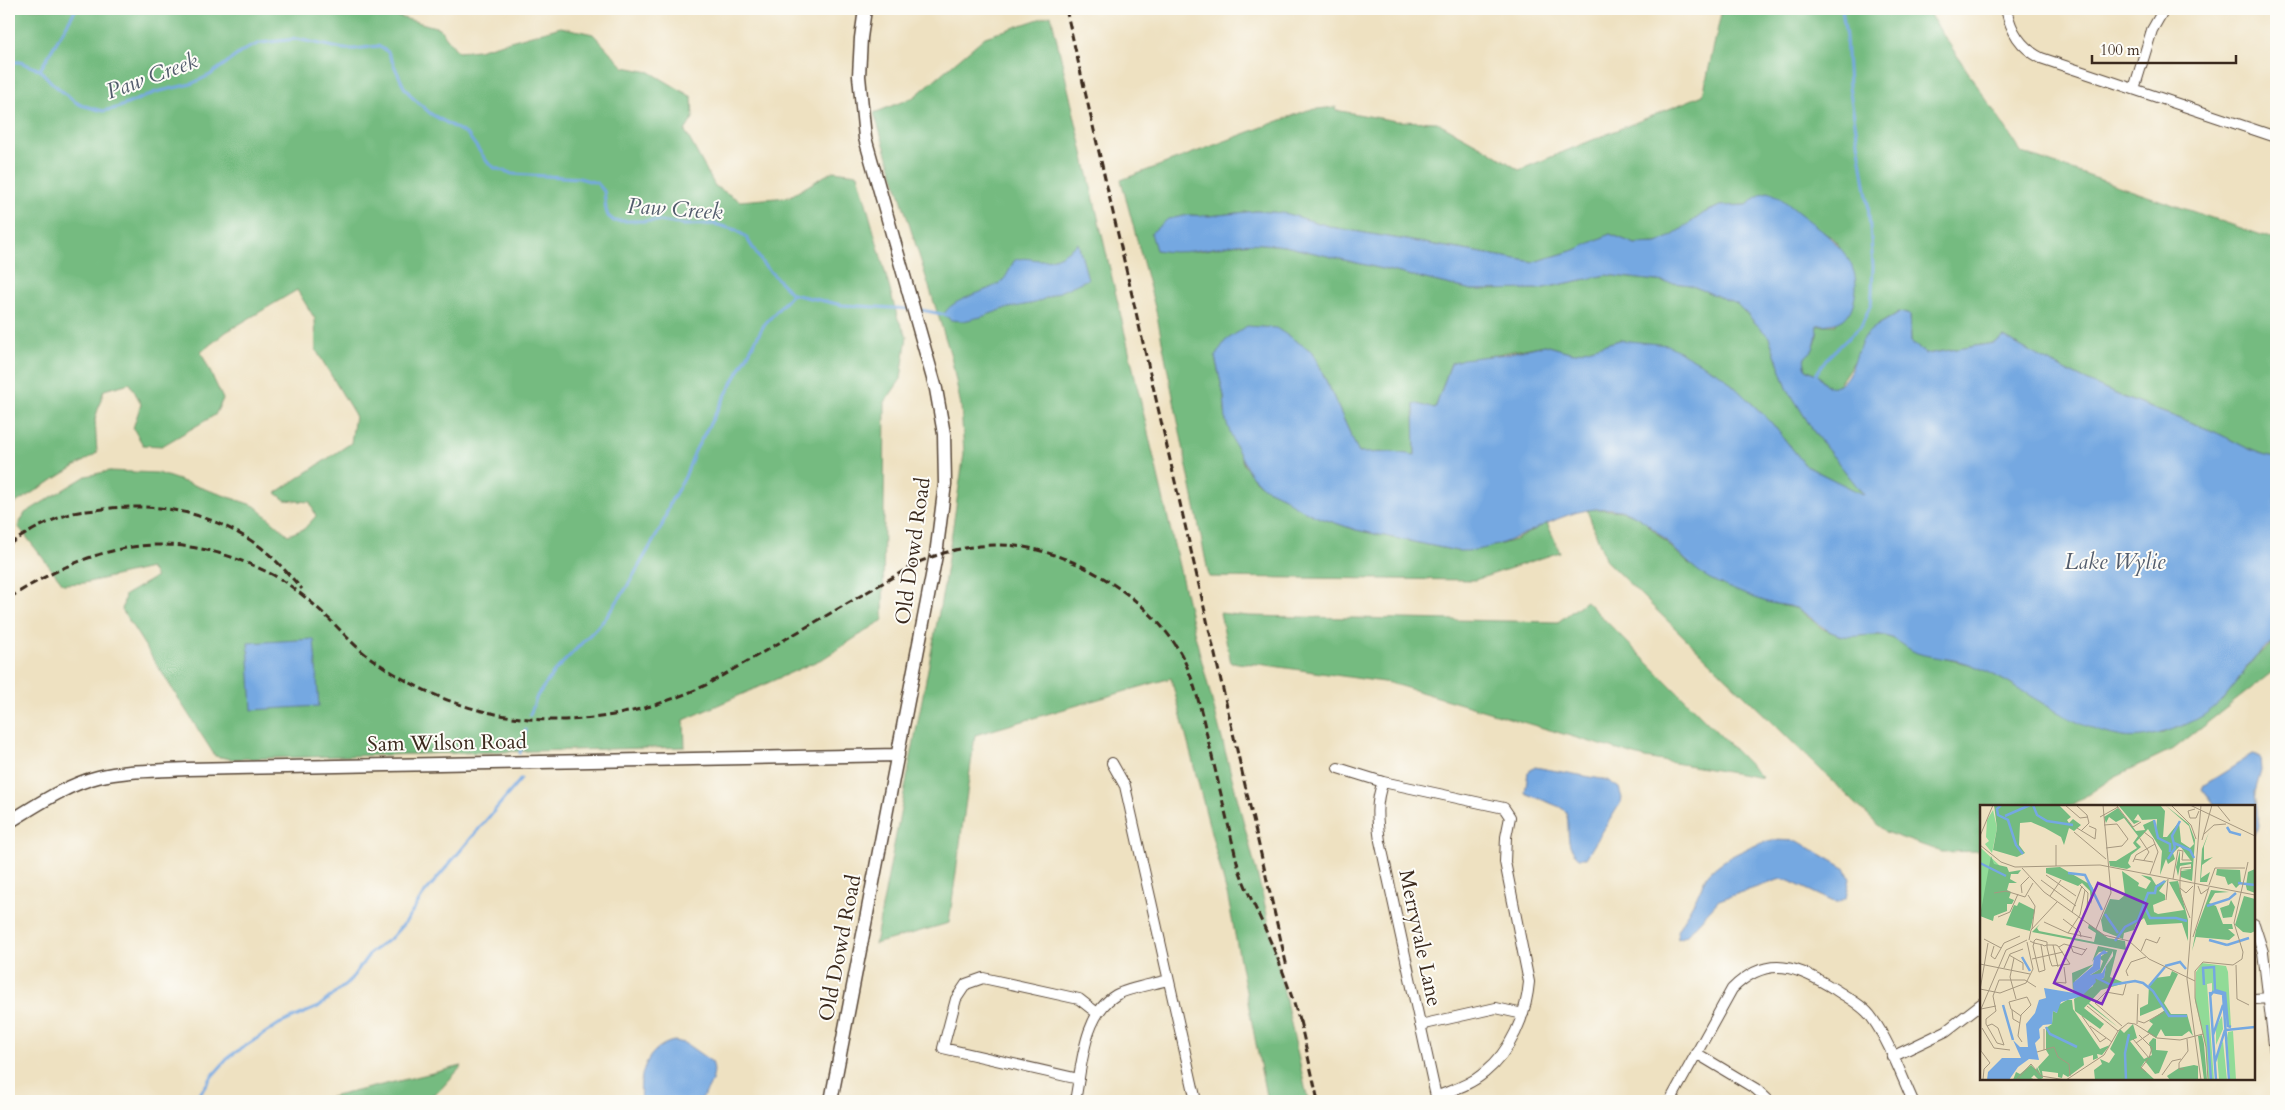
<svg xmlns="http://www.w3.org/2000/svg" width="2285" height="1110" font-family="Cardo,serif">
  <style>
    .forest { fill: #74bb80; stroke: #58724f }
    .water { fill: #75a8e1; stroke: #586980 }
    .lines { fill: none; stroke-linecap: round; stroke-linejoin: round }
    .stream { stroke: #75a8e1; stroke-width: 3 }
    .minor-casing { stroke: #564536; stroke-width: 12 }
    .tertiary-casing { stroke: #564536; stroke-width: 15 }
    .minor { stroke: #fff; stroke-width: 10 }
    .tertiary { stroke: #fff; stroke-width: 12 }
    .rail { stroke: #3b2a1e; stroke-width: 3; stroke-dasharray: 8 4; stroke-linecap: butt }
    .labels { text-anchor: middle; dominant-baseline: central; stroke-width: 4; stroke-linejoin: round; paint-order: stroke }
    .street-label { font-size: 21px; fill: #3b2a1e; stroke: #fdfcf7 }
    .water-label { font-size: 22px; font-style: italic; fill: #525c6c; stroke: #fdfcf7 }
    .inset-river { fill: none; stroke: #75a8e1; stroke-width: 2.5 }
    .inset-road { fill: none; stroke: #a69880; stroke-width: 1 }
    .view { fill: #7b2cbf; fill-opacity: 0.15; stroke: #7b2cbf; stroke-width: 2.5 }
    .inset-edge { fill: none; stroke: #3b2a1e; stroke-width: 2.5 }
  </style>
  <rect width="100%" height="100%" fill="#fdfcf7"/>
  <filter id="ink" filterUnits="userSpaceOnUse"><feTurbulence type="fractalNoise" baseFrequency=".02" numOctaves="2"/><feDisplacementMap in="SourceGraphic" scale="10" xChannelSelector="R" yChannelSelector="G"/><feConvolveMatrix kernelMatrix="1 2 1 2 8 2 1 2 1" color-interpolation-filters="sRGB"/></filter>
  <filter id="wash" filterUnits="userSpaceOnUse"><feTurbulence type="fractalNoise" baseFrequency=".0096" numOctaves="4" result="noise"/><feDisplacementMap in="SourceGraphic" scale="20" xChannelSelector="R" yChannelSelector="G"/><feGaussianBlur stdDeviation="1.12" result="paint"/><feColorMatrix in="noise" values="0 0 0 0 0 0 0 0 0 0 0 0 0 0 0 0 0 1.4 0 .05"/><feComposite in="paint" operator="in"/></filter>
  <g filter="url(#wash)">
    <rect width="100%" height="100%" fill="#eee1c1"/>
    <path class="forest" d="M9,9H371L439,28L458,52L478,50L561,27L593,34L624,67L650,72L692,97L693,118L685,131L715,186L740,201L789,197L833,171L858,174L898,319L907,336L901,379L885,402L883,620L824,658L684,720L685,747L231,759L215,756L122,610L125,595L156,577L150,568L84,583L63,584L18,526L25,513L86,476L109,471L158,473L255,506L288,535L304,529L316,516L310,502L285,500L276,493L351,443L355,415L316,350L315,319L297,290L226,332L201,352L223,399L215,415L162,446L143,445L133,428L141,404L130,383L104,390L95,419L97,453L9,507Z
      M1722,9H1926L2022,153L2276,240V457C2251,454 2233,439 2210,430C2175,416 2140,405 2106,390C2070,374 2037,356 2004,337L1994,343L1926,354L1911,343L1910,315L1899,312L1878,325L1839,384L1833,387L1827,386L1818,375L1806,369C1801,353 1809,357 1814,347C1817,341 1817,332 1818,325H1836L1839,245L1831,237L1761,194L1747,205L1720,206L1704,213L1672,236L1657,243L1635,244L1610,234L1575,250L1534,262L1336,228L1284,213L1256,211L1209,216L1189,215L1154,240L1156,250L1199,251L1231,245L1253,243L1285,246L1472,290L1539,289L1606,275L1690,285L1737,304L1769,337L1787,388L1816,435L1865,496L1806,466L1770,421L1722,375L1620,340L1573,353L1545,345L1451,363L1435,409L1414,404L1415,456L1393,452L1359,453L1313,352L1215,357L1224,396L1226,421L1244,465L1254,479L1263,487L1284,497L1293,505L1315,516L1356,530L1457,551L1498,545L1515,540L1547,523L1560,552L1475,580L1209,577L1156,311L1121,180L1308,110L1336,107L1335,110L1396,121L1437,122L1488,150L1519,170L1703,95Z
      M1051,15L1195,635L1264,901L1308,1101H1267L1228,898L1171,678L975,735L949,923L875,944L943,591L964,454L961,406L951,356L874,113L914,97L985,37Z
      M1598,509L1622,511L1634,515L1644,521L1688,563L1714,581L1764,601L1798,609L1823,629L1841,636L1882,635L1898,640L1919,653L1969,664L1991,673L2070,718L2123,737L2163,733L2222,701L2256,656L2276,641V669L2175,748L2114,777L2071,806H1981V851L1942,852L1885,832L1606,561L1587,510Z
      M1586,601L1763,778L1645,758L1390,683L1259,664L1231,663L1220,613L1248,616L1558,622Z
      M462,1066L439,1091L422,1101H314Z"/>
    <path class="water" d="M1768,192C1779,195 1790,206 1799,213C1829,236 1867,261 1853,304C1847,323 1836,324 1818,325C1817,332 1816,341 1814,347C1809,358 1801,353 1806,369L1818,375L1827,386C1853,391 1854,348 1867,334C1875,325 1889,320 1899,312L1910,315L1911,342L1926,354L1994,343L2004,337C2037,356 2070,374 2106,390C2139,405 2175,416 2210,430C2233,439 2251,454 2276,457V641C2250,652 2240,683 2220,702C2204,718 2185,726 2164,732C2152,736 2135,739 2123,737C2067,728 2023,685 1972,665C1955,658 1935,659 1917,653C1903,647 1897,637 1880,635C1866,634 1851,639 1839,635C1821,630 1811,615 1796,608C1785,604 1774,605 1764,601C1748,596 1732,589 1716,582C1682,567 1655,517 1620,510C1560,499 1516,554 1457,551L1356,530L1315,516L1293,505L1284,497L1263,487L1250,474L1234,443L1226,421L1224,396L1215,357L1225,341L1247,326L1276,328L1313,352L1359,453L1393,452L1415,455L1414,403L1435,409L1451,363L1463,359L1506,354L1545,345L1573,353L1620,340L1668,345L1722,375L1770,421L1806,466L1864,495L1816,435L1787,388L1769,337L1737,304L1690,285L1606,275L1539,289L1472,290L1285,246C1266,244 1248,242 1230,245C1204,249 1182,255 1156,250L1151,233L1168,219L1189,215L1209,216L1256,211L1284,213L1336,228L1534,262L1575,250L1610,234L1635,244L1657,243L1672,236L1704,213L1720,206L1747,205L1761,194Z
      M1078,243L1088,279L1035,303L1004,309L981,317L963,321L951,320L944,315C950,298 988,293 1002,281C1008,276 1010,266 1015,260C1023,257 1030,259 1039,260C1055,261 1066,253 1078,243Z
      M314,639L319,706L252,710L248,643Z
      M2252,755L2260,757L2261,771L2255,792L2259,827L2254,835V806H2215L2202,789L2204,785Z
      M1535,767L1607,780L1619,788L1622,798L1621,802L1586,858H1579C1563,845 1571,828 1566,812L1560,807L1525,793L1528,772Z
      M1772,840L1798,841L1846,869L1850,879L1846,898L1838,902H1834L1789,881L1781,879L1719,900L1686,936L1678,939L1677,931L1701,889C1705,864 1750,846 1772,840Z
      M674,1041L685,1043L712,1062C718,1076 708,1089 701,1101H641C638,1076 646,1047 674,1041Z"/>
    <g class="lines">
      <path class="stream" d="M9,62H20L40,70L52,83L74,101L81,105L103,111L117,108L156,92L191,84L210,75L244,50L260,43L297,39L343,49H355L378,46L388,52L404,87L413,98L431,114L468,135L488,163L495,168L513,174L579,178L597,183L604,191L606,210L608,216L614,221H660L685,225L715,224L736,230L746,237L763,264L792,294L842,305L910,309
        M40,70L76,9
        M916,309L947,315
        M1815,376L1826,359L1861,326L1871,304L1872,294L1873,266L1868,203L1849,86L1846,37L1842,9
        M530,715L537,696L555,671L605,619L625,590L662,526L670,503L685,477L695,451L764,325L792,294
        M520,753L526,730
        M195,1101L213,1075L230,1056L279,1024L318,1007L349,982L370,953L391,938L407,920L423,895L521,779"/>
    </g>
  </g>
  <g filter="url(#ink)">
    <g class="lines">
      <g class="minor-casing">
        <path id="minor" d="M2006,9C2011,31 2020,47 2041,58L2276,137
          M2134,89L2152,30L2164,9
          M1112,763L1125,786L1196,1101
          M1338,768L1383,782L1504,808L1510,817L1506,837L1505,862L1529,982C1526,1016 1511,1051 1484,1073C1470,1085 1452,1090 1436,1097
          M1383,782C1375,802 1377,820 1380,841L1437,1101
          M2254,924L2263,952L2276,1061
          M2254,999L2269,998
          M1420,1025L1496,1008L1523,1014
          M1696,1053L1756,1089L1769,1101
          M1892,1057L1946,1031L1981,1004
          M1079,1079L943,1048L956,999L966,984L983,978L1079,999L1097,1013
          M1075,1101C1082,1067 1083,1015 1116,995C1128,988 1154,984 1168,980
          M1670,1101L1732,989C1768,953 1799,967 1836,990C1848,998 1864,1006 1872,1018C1889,1041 1901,1075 1913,1101"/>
      </g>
      <g class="tertiary-casing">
        <path id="tertiary" d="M9,822C37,805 66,785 98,777C127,770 157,771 187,769L898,755
          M831,1101L936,555L945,484L944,434L936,389L865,138L859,76L861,38L865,9"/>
      </g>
      <use href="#minor" class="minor"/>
      <use href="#tertiary" class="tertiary"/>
      <path class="rail" d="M1066,9L1287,967
        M9,544C27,533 49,520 70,514C78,511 88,511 96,510C156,501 209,511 259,546C275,558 289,575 302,589
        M9,598C80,553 150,528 234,558C250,564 267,571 282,580C298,591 314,604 327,617C343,632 356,649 375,661C477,733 595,737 706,685L919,562C945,551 971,545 1000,545C1066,545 1153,598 1183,658C1197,687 1203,720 1211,752C1220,790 1229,828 1238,866C1246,891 1259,914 1269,938C1282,967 1292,996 1301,1026
        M1300,1021L1318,1101"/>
    </g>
  </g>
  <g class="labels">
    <g class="street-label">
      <text transform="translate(913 551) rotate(-82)">Old Dowd Road</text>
      <text transform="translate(447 743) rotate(-1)">Sam Wilson Road</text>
      <text transform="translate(1420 938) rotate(78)">Merryvale Lane</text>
      <text transform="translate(840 948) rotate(-79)">Old Dowd Road</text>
    </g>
    <g class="water-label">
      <text transform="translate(152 76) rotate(-20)">Paw Creek</text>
      <text transform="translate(675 209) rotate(4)">Paw Creek</text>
      <text x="2115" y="562">Lake Wylie</text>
    </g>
  </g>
  <g transform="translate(1980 805)">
    <rect width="275" height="275" fill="#eee1c1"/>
    <path d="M13,5L17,23L12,48L5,39L9,36L6,32L7,15ZM0,42L19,60L23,89L14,111L0,109ZM222,158L246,161L248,167L251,222L247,221L244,188L232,186V178L227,179L234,275H228L226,242L215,196L216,167ZM242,211L243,224L236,240V222ZM253,226L256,275H250L247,233L248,227ZM243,236L247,275H239L237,249Z" fill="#91db97"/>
    <path d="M14,0H79L91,12L87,15L89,18L93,14L101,20L94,26L89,23L84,40L81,32L65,23L51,17L40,18L39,40L45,48L37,52L13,45L17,23ZM180,0L185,6L183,32H187L199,17L201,37L210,43L214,39L209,21L185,0L209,19L215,35L212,76L201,72V66H208L201,65L211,64V59L200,61L198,71L196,62L200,45V58L212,57L200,41L193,48L195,54L188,59L186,54L180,70L182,46L168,24L156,37L161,42L151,50L148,58L151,62L147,64L130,61L129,56H136L157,43L153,38L158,31L144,13L136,17L129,12L126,18H136H126L124,12L138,3L156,26L165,25L163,20L174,15L176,27L177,14L162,15L158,9L154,15L160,16L154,19L139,1ZM229,27L224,41V55L233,52L222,60L221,73L230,67L227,77H220L222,44ZM11,51L14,59L27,62L29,67L41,65L38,69H31L30,74L37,78H29L27,85L31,87L29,93L34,95L32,99H27V106L14,111L13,116L0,111ZM80,62L111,80L114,85L111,99L110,86L102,78L98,81L66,68V63ZM237,64L260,65L261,78L256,83L252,78L248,80L245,72L236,70ZM275,64V88L267,85L266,81L268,67ZM142,66L159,78L158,81L166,84L171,76L161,70L171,72L176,80L187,75L179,86L185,90V95L173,100L174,107L178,109L204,105L189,77L198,76L208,115V136L202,118L167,120L164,113L156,119L154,125L144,128L143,134L123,126L121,115L130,94L139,95L145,90ZM231,85L249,87L235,88L229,98L236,101L243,119H252L253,124H248L255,130L249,135L216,132L212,146L216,125ZM264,91L275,94V126L271,128L263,127L255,120ZM251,95L255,102L252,112L243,113L240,103L249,100ZM39,97L55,105L50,126L26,120L34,100L37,101ZM60,119L57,123L59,126L114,137L116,128L108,123L109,119L128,133L145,136L146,145L52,127ZM118,141L137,145L130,172L145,178L121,185L109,198L139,223L108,199L104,203L124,219L120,224L95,206L94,194L113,181L114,172L119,175L124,173L126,161L133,151V146L120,170L109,171L120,164L123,156L119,153L128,146L119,147L112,157ZM114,159L95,176L93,188L92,168ZM192,166L198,169L184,198L191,209H207L213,231L209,226L202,231H185L181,224L176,233L167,227L173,219L169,216L185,205L182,202L160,211V203L168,199L169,180L175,173L190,171ZM87,195H92L93,204L120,244L130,240L122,250L117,249L118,253L113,255V250L103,253L104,260L88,272L83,269L82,273L78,272V268L62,266L63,273L59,275L54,270L51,273L56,275H33L36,267L40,269L51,260L56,265L57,262L61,270L58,262L69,250L66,245V223L72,219L73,206L77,208V201ZM153,219L157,233L150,236L164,254L172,250L169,238L173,233L176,234V245L188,246L179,268L175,269L165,256L161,262L175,275H115L114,265L122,259L120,254L129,258L135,249L130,244L140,224L144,228ZM222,230L224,239L227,275H224L218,231ZM214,260L218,261V275H190L187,271L199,263Z" fill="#74bb80"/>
    <path d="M124,145L128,148L121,150L120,164L110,170L122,168L134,145L126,161L124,173L119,175L115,172L116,177L102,191L81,197L77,208L73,206L72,219L63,220L59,224L60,233L55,238L59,255L49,254L38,262L29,275H7L8,267L22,253H41L33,235L40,242H48L46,219L55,208L59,195L66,193L64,183L94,188L93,178L113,161L114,153Z" fill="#75a8e1"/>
    <path class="inset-river" d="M21,0L17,4L18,10L28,15L36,40L43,49M53,0L57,10L67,16L93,20M25,11L50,0M174,15L178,33L190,39V47M247,22L250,27L261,30M194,38L210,45L214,53M188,54L195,43L192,31L200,16M0,58L26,71M88,68L105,70L122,105M258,78L275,80M164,100L170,113H196L207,116M227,101L249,94L256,88M125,109L138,128M229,135L247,140M135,136L145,122L158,115L168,88H175L176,82L185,76M247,140L269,133M42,152L50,166M185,161L200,157L206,164M115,172L131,180L155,176L163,178L173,186L189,211H207M224,180L223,163L234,162L235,185L245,188L248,221L251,222M169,181L185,162M230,187L236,275M230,191L233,187L243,189L249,275M23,200L33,235M227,220L231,275M66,222L70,229L97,242M246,225L275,222M233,230L243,200M235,257L245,225M146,275L145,248L149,229"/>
    <path class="inset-road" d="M85,0L100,13L108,12M96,0L107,10L109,18L101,26M191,0L211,20L216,34M210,0L275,31M237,0L250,16M137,1L153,22L161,17M215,4L208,6L210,13H216L219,6M120,12L138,2M124,20L137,19L148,34L142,41L126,43M97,23L115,34L116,24L109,21M94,27L126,54M164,27L173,34L178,47L170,69M224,29L234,20L246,19M0,31L13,0M159,32L169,47L164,55M222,35L232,0M0,40L21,57L35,62L120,60L275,90M76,40V61M203,46L202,55H211M154,54L173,57M153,57L156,50L175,39M42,63L64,87L124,130L149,136L169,154L215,176M66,70L96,91M193,74L198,45L203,46M61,75L96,101M200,75L201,63L212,62M200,75V88L210,113M100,80L108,88L107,103M229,80L235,63H265M218,81L221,89L228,84M200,83L206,88L213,81M105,85L100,110L88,128L112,133M14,88L26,86L45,92L53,78M42,88L41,80L49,72M48,90L55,101L52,124M70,91L81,75M186,95L188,74M92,107L102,81M18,112L30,107L38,89M83,114L100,127L101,132M64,117L88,128M116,124L131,88L123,0M213,132L229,82M4,134L21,143M49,135L51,125L77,97M50,136L54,138L63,140L64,141L67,140H76L78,141L90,159L72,161L70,155L67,142V137L56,134L54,136V138L53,141L59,167L65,165L61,140M73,140L78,162M14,141L11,151L15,154L24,138L40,131M91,141L93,147L102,150L107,143M79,142L84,139L106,145M161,146L166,134L177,138L180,132M29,150L43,158V165M34,153L30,172L36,194M52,154L83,147M0,159L50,169M256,160L257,194L269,200M24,163L30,149L43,144M148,171L146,166L151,157L166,152M73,177L86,178L84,162M0,184L20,188L46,178L53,164L47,137M0,185L8,138M107,201L138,226M1,204L16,201M32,205L33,214L40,218M41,211L31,204L29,197L47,192L51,200L41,210L38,231L42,237M102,211L120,237L126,233M158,216L164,218L184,207M157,219L158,189M7,221L12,219L18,223L24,240M110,221L132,237M142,221L115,198L126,187L143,190L146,179M2,223L14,243L30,245M64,224V245M153,234L169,253L172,243L159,230M156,238L169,229M24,240L17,238L6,219V214L16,206L13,191L19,175H45L56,182M57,247L74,242L78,252L89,259L90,271M204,264H199V258L208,246L207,234M166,267L161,263L168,254M182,270L192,256L201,254M3,275L4,264L10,258L1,246V204L26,145L47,135M36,275L51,259L61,271L86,275L124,250L138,226L148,218L155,219L177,233L200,235L223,229M221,275L207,174L221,0M228,275L226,242L215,193V166L223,157L253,160L262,154L263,147L254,118L268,57"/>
    <path class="view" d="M118,78L167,99L122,199L74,178Z"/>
    <rect width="275" height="275" class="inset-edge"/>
  </g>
  <rect width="2285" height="1110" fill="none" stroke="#fdfcf7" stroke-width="30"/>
  <path d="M2092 55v8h144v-8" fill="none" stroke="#3b2a1e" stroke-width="2.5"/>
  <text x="2100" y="55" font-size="15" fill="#3b2a1e" stroke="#fdfcf7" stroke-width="4" paint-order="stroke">100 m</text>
</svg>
